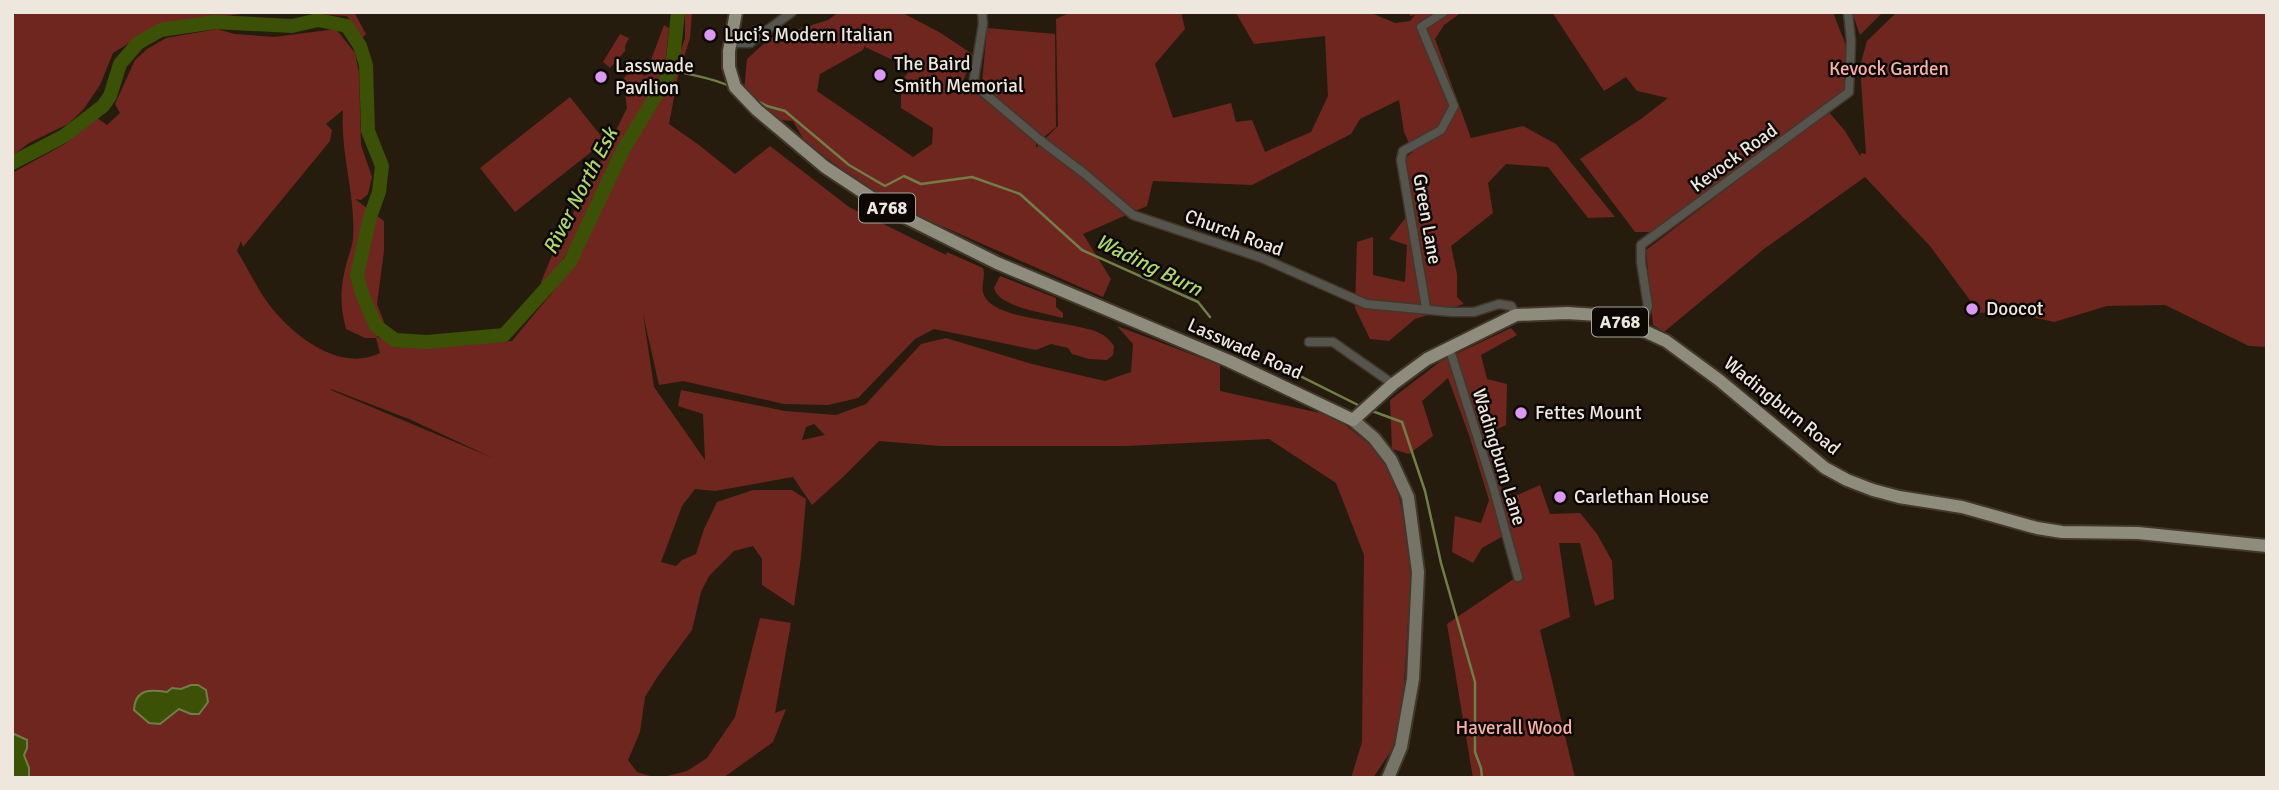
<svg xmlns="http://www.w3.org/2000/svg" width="2279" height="790" font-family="Signika,sans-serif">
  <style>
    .green { fill: #6f261f; fill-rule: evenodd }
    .water { fill: #3b5106; stroke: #707e47; stroke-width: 2 }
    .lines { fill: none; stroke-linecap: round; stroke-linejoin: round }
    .stream { stroke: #707e47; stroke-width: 2.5 }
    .river { stroke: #3b5106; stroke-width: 14 }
    .street-casing { stroke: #41382b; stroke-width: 11 }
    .secondary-casing { stroke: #41382b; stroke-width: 16 }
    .primary-casing { stroke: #41382b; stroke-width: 16 }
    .street { stroke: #55554d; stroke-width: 8 }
    .secondary { stroke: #757467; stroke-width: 12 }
    .primary { stroke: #8e8c7c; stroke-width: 12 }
    .poi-dot { fill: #db99f5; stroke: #0b0703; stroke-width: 2.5 }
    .labels { text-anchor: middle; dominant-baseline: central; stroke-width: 5; stroke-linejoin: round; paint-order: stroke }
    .shield { fill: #0b0703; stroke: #a9a49c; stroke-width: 2 }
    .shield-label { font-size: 18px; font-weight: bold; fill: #ede7de }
    .poi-label { font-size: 19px; fill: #ede7de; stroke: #0b0703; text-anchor: start }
    .park-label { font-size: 19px; fill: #fdb0a5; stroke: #0b0703 }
    .street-label { font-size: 19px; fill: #ede7de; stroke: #0b0703 }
    .water-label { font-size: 21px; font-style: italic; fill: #aed862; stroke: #0b0703 }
  </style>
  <rect width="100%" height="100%" fill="#251c0e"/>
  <path class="green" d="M21,12H354L366,34L362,38L347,16L283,12L248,13L158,25L113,53L100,85L83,110L68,124L29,143L12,156V16Z
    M685,12H692L690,38L678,76L669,124L699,145L735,174L770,146L849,207L946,255L947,252L983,268C986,277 980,286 984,295C994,322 1079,320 1103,335C1108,338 1111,342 1114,346L1113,355L1107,360L1089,359L1072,354L1068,348L1051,344L1036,350L934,329L915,339L858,398L828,405L784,404L683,381L659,385L643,314L654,387L705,460L703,414L678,406L681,390L785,411L836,415L866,404L921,344L946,338L1032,364L1105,381L1131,372L1133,344L1117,326L1220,365V391L1334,416L1383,455L1399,496L1412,558L1403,703L1393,748L1373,778H1351L1362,742L1364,555L1336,483L1269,439L1126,446H940L879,441L844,476L812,505L793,477L715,491L695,489L682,506L661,562L676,566L682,560L696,554L704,529L717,502L753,490H792L806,499L801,557L794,606L762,585V559L753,546L734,551L709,576L701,592L692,630L658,676L645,697L640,732L628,760L637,772L657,778H12V173L65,144L97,118L107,125L120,113L115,104L135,60L147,49L166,38L217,29L235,34L274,37L336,29L355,53L359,73L361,145L372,177L368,194L361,200L355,199L384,221V251L377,304L384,322L377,337L401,345L428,346L512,341L574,266L625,157L670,82L685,38ZM343,110C340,153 356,196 353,239C352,248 348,257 346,265C340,290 340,305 346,329L365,338H376L380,353C338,374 288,332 265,299C255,284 247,267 237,251L241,241L243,247L330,141L332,130L326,124ZM331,389L409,419L493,458L331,390ZM814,424L825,435L802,440L806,427Z
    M839,12H901L939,32L974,55L963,81L964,88L959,90L964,92L972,89L1036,143V148L1058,126L1056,19L1071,12H1181L1185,29L1155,64L1173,118L1231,103L1236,122L1252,120L1265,152L1311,132L1328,96L1325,36L1254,44L1236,13L1369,12L1395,23L1410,21L1415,15L1410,16L1409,12H1462L1444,25L1435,39L1471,138L1523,126L1556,144L1615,217L1588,218L1548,167L1506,164L1488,183L1493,213L1451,246L1457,274V297L1464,304L1415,319L1389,341L1370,339L1355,308L1357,242L1373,237V275L1405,282L1407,245L1389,239L1407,216L1400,162L1413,152L1404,132L1399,100L1360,119L1351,134L1252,185L1153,181L1147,206L1083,234L1111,279L1103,297L887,202L805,142L793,121L778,120L744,91L747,59L770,38L828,20ZM865,45V47L912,69L901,80V108L933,128L932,144L913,157L817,91L820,74L863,50Z
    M1552,12H1837L1834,15L1847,48L1845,89L1837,97L1651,232H1635L1580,159L1641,119L1668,98L1637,91L1626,77L1604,91Z
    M1852,12H1883L1860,35Z
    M1897,12H2113L2120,14L2135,12H2267V347L2249,346L2165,305L2107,306L2054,322L2009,312L1973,313L1968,312L1967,307L1972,303L1930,246L1865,177L1764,249L1664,332L1653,325L1646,250L1828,111L1845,131L1860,156L1861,153L1866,154L1860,66L1867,41Z
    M664,25L669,28L665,66L565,256L543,288L541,282L558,241L597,169L627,108L623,79L632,69L645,76Z
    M987,28L1055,34L1056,127L1043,138L1027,126L982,83Z
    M620,34L629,38L625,46V51L610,68L603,62Z
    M570,97L605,141L515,212L480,168Z
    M1000,276L1056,298V307L1063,313V318C1046,313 998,307 994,288Z
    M1511,328L1517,335L1481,355L1487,379L1507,384L1506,425L1487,434L1504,496L1513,497L1540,485L1550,514L1580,513L1597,534L1612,561L1614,599L1595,606L1580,543H1559L1570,617L1540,630L1575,778H1473L1447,624L1518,576L1505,535L1482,548L1473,563L1452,552L1455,516L1481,523L1489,500L1469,435L1448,378L1422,401L1433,436L1409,454L1392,449L1390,400L1441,361Z
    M760,618L791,623L775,713L786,709L773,742L723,778H659L687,771L707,758L735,717Z"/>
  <path class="water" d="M191,685H198L206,690L208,702L199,714H191L179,709L160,724L149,723L134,710C135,689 150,689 167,692L172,688L181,689Z
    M12,733L27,740V748L24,755L29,768V778H12Z"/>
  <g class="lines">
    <path class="stream" d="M672,69C690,76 711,77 729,86
      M753,99L767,106L785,111L849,165L885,186L904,176L921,184L972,177L1020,194L1082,250L1198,302L1210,317
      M1264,358L1362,407
      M1372,411L1402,422L1425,491L1441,563L1475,682V752L1481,768L1482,778"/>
    <path class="river" d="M12,163L64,136L103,106L110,96L120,64L138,43L161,30L215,22L292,26L318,20L347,26L360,46L366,65L368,131L382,166L379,192L370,217L357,275L362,294L376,326L395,340L427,342L504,335L570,262L623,150L672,69L678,12"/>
    <g class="street-casing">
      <path id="street" d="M982,12L983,24L974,79L976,86L1040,140L1085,174L1133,215L1262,258L1366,304L1451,312H1474L1499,304L1511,306L1516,315
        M730,43H750L792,12
        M1426,308L1401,160L1403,151L1441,130L1454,106L1421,27L1444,12
        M1640,329L1648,306L1641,262V245L1849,92L1851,41L1848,12
        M1309,342H1333L1393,384
        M1449,347L1493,486L1518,577"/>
    </g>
    <g class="secondary-casing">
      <path id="secondary" d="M1353,420L1374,438L1391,460L1408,497L1418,572L1413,679L1401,747L1388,778"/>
    </g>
    <g class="primary-casing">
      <path id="primary" d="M736,12L729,51V67L735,87L757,110L825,167L887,208L997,263L1229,361L1353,420L1393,384L1427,359L1516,315L1567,313L1598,315L1640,329L1666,341L1719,380L1825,468L1847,480L1873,490L1899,497L1962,507L2037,528L2062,532L2138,533L2267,546"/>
    </g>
    <use href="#street" class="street"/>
    <use href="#secondary" class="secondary"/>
    <use href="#primary" class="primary"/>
  </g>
  <g class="poi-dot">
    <circle cx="710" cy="35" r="7"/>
    <circle cx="880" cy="75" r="7"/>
    <circle cx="601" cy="77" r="7"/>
    <circle cx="1972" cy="309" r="7"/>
    <circle cx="1521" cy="413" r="7"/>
    <circle cx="1560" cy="497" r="7"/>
  </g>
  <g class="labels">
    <g class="shield">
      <rect x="859" y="193.5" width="56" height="29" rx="5"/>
      <rect x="1592" y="307.5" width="56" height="29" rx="5"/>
    </g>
    <g class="shield-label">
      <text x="887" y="208">A768</text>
      <text x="1620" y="322">A768</text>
    </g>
    <g class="poi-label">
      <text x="724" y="35">Luci’s Modern Italian</text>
      <text x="894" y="64">The Baird<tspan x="894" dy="22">Smith Memorial</tspan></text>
      <text x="615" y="66">Lasswade<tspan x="615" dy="22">Pavilion</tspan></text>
      <text x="1986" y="309">Doocot</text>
      <text x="1535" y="413">Fettes Mount</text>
      <text x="1574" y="497">Carlethan House</text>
    </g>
    <g class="park-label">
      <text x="1889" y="69">Kevock Garden</text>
      <text x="1514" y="728">Haverall Wood</text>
    </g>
    <g class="street-label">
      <text transform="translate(1734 158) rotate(-36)">Kevock Road</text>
      <text transform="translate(1427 219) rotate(80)">Green Lane</text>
      <text transform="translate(1234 233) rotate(20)">Church Road</text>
      <text transform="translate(1245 349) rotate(24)">Lasswade Road</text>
      <text transform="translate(1782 406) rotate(39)">Wadingburn Road</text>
      <text transform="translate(1499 457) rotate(73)">Wadingburn Lane</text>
    </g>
    <g class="water-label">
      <text transform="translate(580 191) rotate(-63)">River North Esk</text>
      <text transform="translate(1149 265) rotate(26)">Wading Burn</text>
    </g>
  </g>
  <rect width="2279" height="790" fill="none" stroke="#ede7de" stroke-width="28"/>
</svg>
